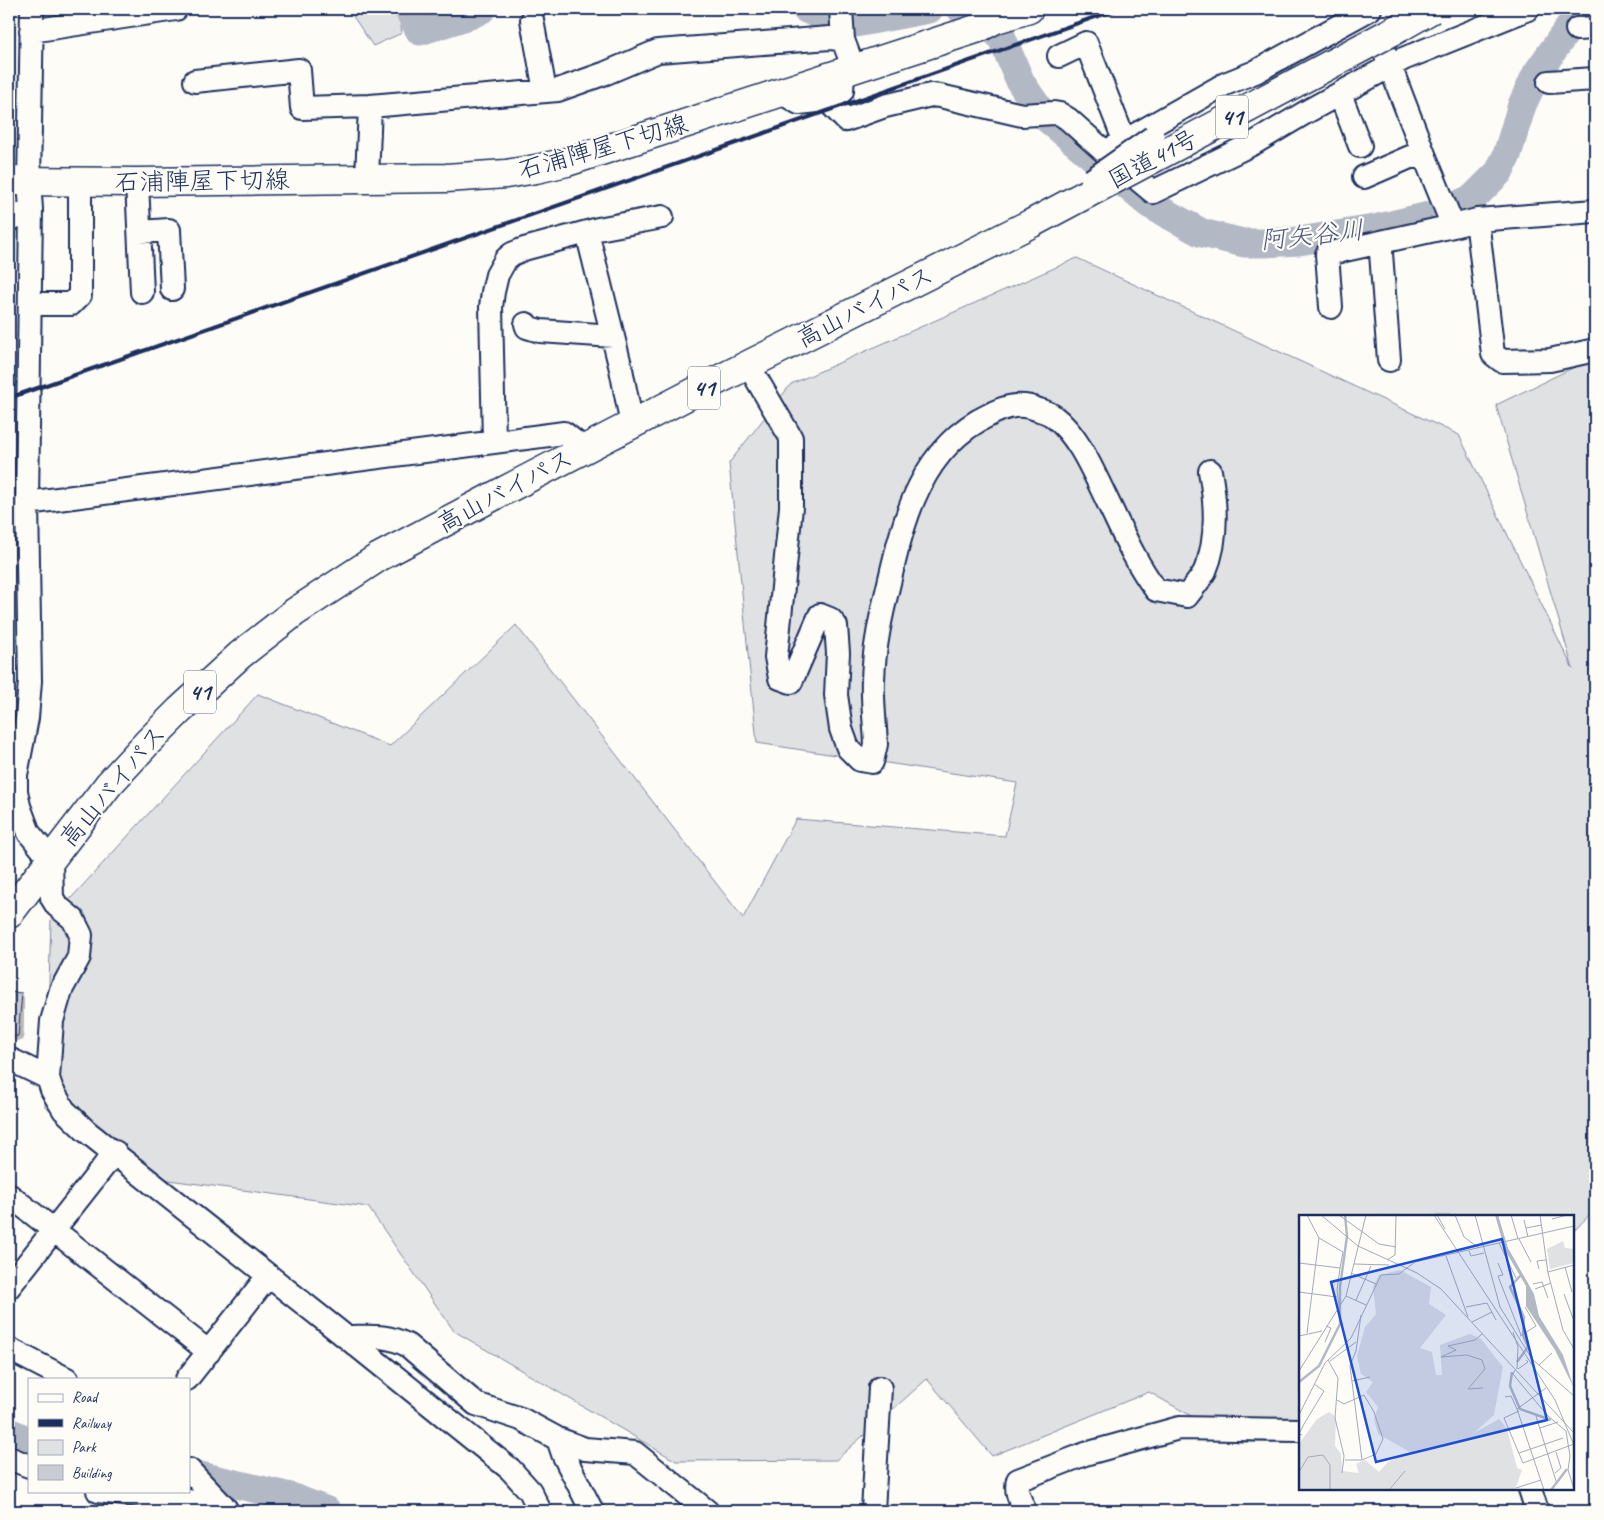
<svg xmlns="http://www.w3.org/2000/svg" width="1604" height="1520" font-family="Caveat,'Klee One',sans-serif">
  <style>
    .green { fill: #e0e1e3; stroke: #7e88a0 }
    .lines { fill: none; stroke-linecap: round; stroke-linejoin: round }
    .river { stroke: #b3b8c5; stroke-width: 29 }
    .building { fill: #c9ccd3; stroke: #1b2f5e; filter: url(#shadow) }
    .minor-casing { stroke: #1b2f5e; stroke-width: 26 }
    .major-casing { stroke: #1b2f5e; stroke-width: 31 }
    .highway-casing { stroke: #1b2f5e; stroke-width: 31 }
    .minor { stroke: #fdfcf7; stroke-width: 22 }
    .major { stroke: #fdfcf7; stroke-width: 28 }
    .highway { stroke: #fdfcf7; stroke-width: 28 }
    .rail { stroke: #1b2f5e; stroke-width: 4 }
    .minor-bridge-casing { stroke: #1b2f5e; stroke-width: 26; stroke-linecap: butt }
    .highway-bridge-casing { stroke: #1b2f5e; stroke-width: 31; stroke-linecap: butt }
    .minor-bridge { stroke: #fdfcf7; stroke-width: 22 }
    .highway-bridge { stroke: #fdfcf7; stroke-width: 28 }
    .labels { text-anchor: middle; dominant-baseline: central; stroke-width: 4.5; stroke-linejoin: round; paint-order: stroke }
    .shield { fill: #fdfcf7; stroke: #5f6c8c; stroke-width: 1 }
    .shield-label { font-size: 24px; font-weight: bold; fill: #1b2f5e }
    .street-label { font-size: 25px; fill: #1b2f5e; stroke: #fdfcf7 }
    .water-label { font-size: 26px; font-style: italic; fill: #49587d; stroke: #fdfcf7 }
    .inset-river { fill: none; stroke: #b3b8c5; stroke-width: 2.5 }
    .inset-road { fill: none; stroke: #a3aaba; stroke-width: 1 }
    .view { fill: #1d4ed8; fill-opacity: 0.15; stroke: #1d4ed8; stroke-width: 2.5 }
    .inset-edge { fill: none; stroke: #1b2f5e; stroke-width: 2.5 }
  </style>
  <defs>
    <filter id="shadow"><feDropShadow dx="4.5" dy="4.5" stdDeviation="0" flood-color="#0004"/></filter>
  </defs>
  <rect width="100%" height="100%" fill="#fdfcf7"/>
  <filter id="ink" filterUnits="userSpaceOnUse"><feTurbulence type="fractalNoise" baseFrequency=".02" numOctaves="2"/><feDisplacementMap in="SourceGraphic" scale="10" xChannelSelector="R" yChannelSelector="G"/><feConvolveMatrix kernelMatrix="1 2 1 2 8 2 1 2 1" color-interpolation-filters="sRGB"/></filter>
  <g filter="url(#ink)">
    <path class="green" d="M348,9H398L402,33L373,46Z
      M1077,258L1459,435L1573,669L1496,405L1595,357V1232L1592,1212L1573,1232V1216H1300V1442H1237L1149,1392L992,1456L927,1379L836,1460L676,1461L454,1331L368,1207L132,1175L45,1107L51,920L258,694L390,746L516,625L743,918L796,819L1005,836L1017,783L757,743L729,463L791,384Z"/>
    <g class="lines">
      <path class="river" d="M408,9L420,31L470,15L482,9
        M806,9L831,20L850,24L929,9
        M961,9L970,12L1001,36L1021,83L1043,115L1149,204L1202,233L1244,243H1264L1299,241L1374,229L1437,214L1473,198L1499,172L1507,155L1522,105L1537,73L1582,9
        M9,1432L29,1441
        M189,1475L201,1476L291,1497L327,1511"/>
    </g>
    <path class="building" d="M9,992L22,993L18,1036H9Z"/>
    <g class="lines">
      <g class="minor-casing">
        <path id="minor" d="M32,9L29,182L31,209L27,503L30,681L27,718L16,775V791L19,806L29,833L51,860L52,898L57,906L73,919L81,935L79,957L61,990L52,1021L48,1078L52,1090L64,1110L86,1131L346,1337L510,1469L530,1491L540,1511
          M841,9L843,40L854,69
          M532,20L545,91
          M1577,29L1595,28
          M31,31L176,9
          M1385,53L1425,157L1453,226L1477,220L1595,211
          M1059,56L1086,43L1124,140
          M195,81L299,70L302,108L370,106L558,90L606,73L658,51L830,38L843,40
          M1549,82L1595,79
          M782,93L799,103L827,100L842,91L843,73
          M1340,94L1360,146
          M827,100L846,120L885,106L931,95L940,96L1022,115L1054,113L1060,114L1068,119L1105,152L1225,84L1255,72L1370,9
          M1117,162L1153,192L1254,143L1308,111L1403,59L1528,9
          M1364,177L1410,157H1425
          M367,178L370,106
          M137,182L142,292
          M9,220L31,209
          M1477,220L1493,354L1502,361L1550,360L1595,350
          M140,232L169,230L172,289
          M587,232L621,369L632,425
          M1382,243L1381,253L1389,360
          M30,304H71L80,295V182
          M1331,307L1327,254L1453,226
          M526,324L527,327L540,331L613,336
          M749,366L791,438V507L776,657L780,678L791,682L820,615L830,619L836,626L838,653L836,695L841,729L848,748L860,760L872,762L876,744C875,723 872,701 873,680C874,647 881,616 889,583C904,517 922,447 989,415C1006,406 1021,402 1039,410C1043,411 1049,413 1053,416C1078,435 1092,469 1106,498C1121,529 1135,562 1156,590L1187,596C1193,588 1200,580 1205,571C1218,541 1216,503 1210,471
          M494,441L491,307L493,292L497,275L506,259L512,254L524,249L598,229L662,217
          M27,503L564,433L584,449
          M9,1059L48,1078
          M9,1195L209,1352
          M9,1287L115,1152
          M346,1337C369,1337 386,1334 407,1345L476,1404L521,1419L558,1439L585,1449L635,1453L707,1511
          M9,1349L67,1379
          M187,1379L268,1276
          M558,1439L563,1454L592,1511
          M9,1458L29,1466
          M189,1470L226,1509
          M1530,1489L1537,1511
          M98,1491L223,1505
          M873,1511L880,1388
          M1025,1511C1020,1500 1015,1492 1018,1480L1085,1454L1179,1428L1300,1430"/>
      </g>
      <g class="major-casing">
        <path id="major" d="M9,181L137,182L446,178L506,174L536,169L567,162L979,28L996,19L1029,9"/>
      </g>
      <g class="highway-casing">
        <path id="highway" d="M9,914L109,784L147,743L180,710L240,655L295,612L379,557L494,496L708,385L1032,223"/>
      </g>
      <use href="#minor" class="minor"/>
      <use href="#major" class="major"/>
      <use href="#highway" class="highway"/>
      <path class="rail" d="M9,398L1118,9"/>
      <g class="minor-bridge-casing">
        <path id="minor-bridge" d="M1092,180L1153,137"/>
      </g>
      <g class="highway-bridge-casing">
        <path id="highway-bridge" d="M1032,223L1395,30L1432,9"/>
      </g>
      <use href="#minor-bridge" class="minor-bridge"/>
      <use href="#highway-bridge" class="highway-bridge"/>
    </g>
  </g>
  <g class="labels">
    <g class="shield">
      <rect x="1216" y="95.5" width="32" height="43" rx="4"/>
      <rect x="688" y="366.5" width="32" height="43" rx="4"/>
      <rect x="184" y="670.5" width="32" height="43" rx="4"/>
    </g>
    <g class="shield-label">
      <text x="1232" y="117">41</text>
      <text x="704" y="388">41</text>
      <text x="200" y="692">41</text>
    </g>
    <g class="street-label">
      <text transform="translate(603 147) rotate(-16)">石浦陣屋下切線</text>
      <text transform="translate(1153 159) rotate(-28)">国道41号</text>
      <text transform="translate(202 181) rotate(-1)">石浦陣屋下切線</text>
      <text transform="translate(865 307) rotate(-27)">高山バイパス</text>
      <text transform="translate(505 491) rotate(-28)">高山バイパス</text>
      <text transform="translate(113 786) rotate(-50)">高山バイパス</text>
    </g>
    <g class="water-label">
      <text transform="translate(1312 235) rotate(-6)">阿矢谷川</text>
    </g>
  </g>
  <g transform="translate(1299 1215)">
    <rect width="275" height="275" fill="#fdfcf7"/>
    <path d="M264,26L266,33L275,34V48L251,54L248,34ZM101,55L132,72L130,89L147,100L121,133L133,137L137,160H143L141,130L171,119L182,124L204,152L195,200L175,218L200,204L208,214L218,253L223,255L216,275H0V229L18,204L30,197L37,202L36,231L42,239L43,256L60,258L57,249L66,245L80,257L89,247L111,237L79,219L75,204L79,192L67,177L74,167L62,159L58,141L66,112L77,99L74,72L80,60Z" fill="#e0e1e3"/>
    <path d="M196,0H199L209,33L235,79L240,101L264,140L275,173L256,135L227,91V71L206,35Z" fill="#b3b8c5"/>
    <path class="inset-river" d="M218,147L229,132L224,120L225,102L211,72L222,60M213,157L211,171L221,194L252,205M0,167L20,151L41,109V72L48,21L46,0M252,275L268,254"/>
    <path class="inset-road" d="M22,0L59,31L118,58L142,74L275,218M40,0L80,29L97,32M135,0L256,185L275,230M138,0L146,14M156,0L165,22L180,33M176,0L201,92L233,144L275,181M212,0L219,24M241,0L249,58L264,115L275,134M253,4L268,0M225,5L229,22M227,13L243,10M220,24L232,47M200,28L217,63M170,36L172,41L185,38M147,41L169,102M88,45L96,40L97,0M0,48L41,53L44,37L20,23M199,48L204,60L199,61L202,69L222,120M55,49L90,50M266,52L273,77M240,54L238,46L247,45M249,57L275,50M52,58L77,69M234,69L243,67L249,83M236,74L252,68M0,77L38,82M265,79L275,106M47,81L67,90M57,85L72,51M40,91L38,75L41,53M167,92L188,88L197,105M62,100L57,136L51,151L63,245M173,107L193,97M214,117L219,132L218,154M8,118L20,23L8,0M183,119L176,125L149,131L157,135L142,142L168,140L183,145L186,154L169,174L184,173M0,121L23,116M221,121L237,111L226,92M26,127L32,113L27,111M29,145L39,163L36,203L45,241L43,258M31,146L57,127M240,150L253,138M219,154L229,147L227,145M216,155L214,159L222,169L249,201L267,216L271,241L269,255L275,274M0,156L47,81L67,0M53,166L71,162M206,182L212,181L218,194M38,185L45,189L65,180L75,197L84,224L77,239L63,245H46M220,196L205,203L224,248L275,229M0,200L26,148L52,123L82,60L100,59L116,47L275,11M237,201L257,266M241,213L259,207M3,220L0,219L5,209L25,176L15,169M220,238L264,223M0,257L9,242L24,240L31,250V275M256,258L262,253L257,237M217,273L242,265M90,275L106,256M245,275L218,194L247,173"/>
    <path class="view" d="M203,24L248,205L77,247L32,67Z"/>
    <rect width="275" height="275" class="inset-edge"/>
  </g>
  <rect width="1604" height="1520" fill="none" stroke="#fdfcf7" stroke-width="30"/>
  <rect x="15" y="15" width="1574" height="1490" fill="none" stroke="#1b2f5e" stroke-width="2" filter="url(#ink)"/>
  <rect x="28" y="1378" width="162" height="115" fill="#fdfcf7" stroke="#a3aaba"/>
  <rect x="38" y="1394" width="25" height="8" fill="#fdfcf7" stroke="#a3aaba"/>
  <text x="72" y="1402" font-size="15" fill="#1b2f5e">Road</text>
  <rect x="38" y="1419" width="25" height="8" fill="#1b2f5e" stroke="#a3aaba"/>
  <text x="72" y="1428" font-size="15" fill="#1b2f5e">Railway</text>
  <rect x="38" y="1440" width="25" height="15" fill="#e0e1e3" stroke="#a3aaba"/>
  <text x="72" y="1452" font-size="15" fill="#1b2f5e">Park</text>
  <rect x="38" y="1465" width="25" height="15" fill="#c9ccd3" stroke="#a3aaba"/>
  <text x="72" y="1478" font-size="15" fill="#1b2f5e">Building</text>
</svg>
